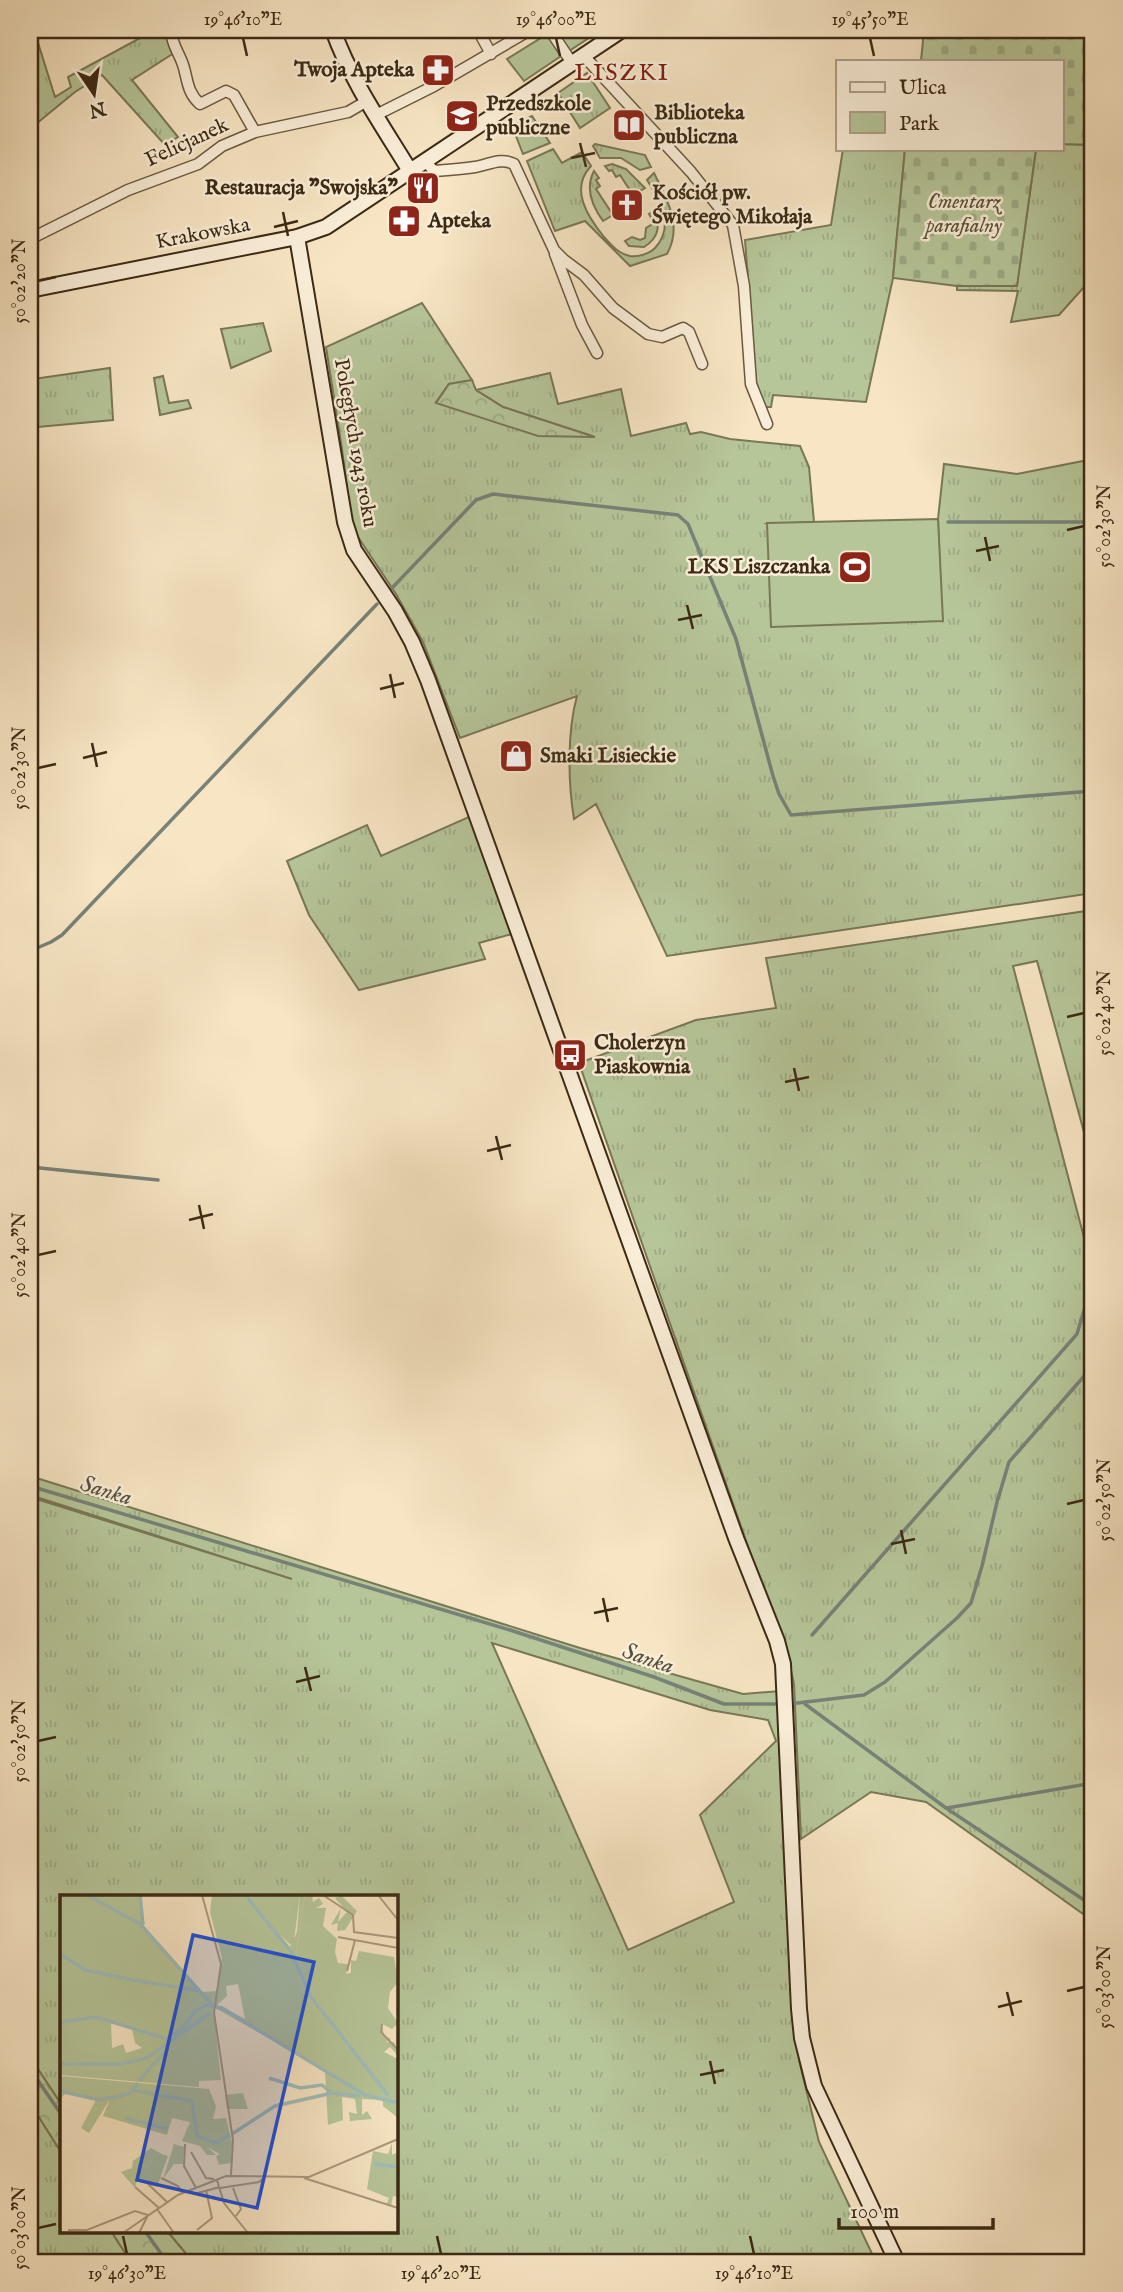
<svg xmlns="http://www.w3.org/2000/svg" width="1123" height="2292" font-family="'IM FELL English',serif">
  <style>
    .grass { fill: url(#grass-tufts); stroke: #797856; stroke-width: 2; fill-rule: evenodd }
    .forest { fill: url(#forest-crowns); stroke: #797856; stroke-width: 2 }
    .cemetery { fill: url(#cemetery-stones); stroke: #797856; stroke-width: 2 }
    .park { fill: #b6c699; stroke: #797856; stroke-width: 2 }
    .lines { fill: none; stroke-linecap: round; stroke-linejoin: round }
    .stream { stroke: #778278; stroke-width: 3.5 }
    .street-casing { stroke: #6b5940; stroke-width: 13 }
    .secondary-casing { stroke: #3c2a14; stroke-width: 18 }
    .street { stroke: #faeed8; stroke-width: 10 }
    .secondary { stroke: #faeed8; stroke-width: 14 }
    .ticks { fill: none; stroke: #3c2a14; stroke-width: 2.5 }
    .labels { text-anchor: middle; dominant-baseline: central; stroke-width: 5; stroke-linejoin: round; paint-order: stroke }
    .poi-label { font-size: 21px; font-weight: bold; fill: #3c2a14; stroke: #faeed8; text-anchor: start }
    .street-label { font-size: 21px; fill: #3c2a14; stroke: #faeed8 }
    .park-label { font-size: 21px; font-style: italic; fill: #5a5135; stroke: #faeed8 }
    .water-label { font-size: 23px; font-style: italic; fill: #554f3e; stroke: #faeed8 }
    .quarter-label { font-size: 24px; letter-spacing: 2px; fill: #7a1f14; stroke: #faeed8 }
    .inset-river { fill: none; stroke: #9fbdbb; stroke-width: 3.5 }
    .inset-road { fill: none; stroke: #ac9a7d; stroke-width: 2 }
    .view { fill: #1d4ed8; fill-opacity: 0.15; stroke: #1d4ed8; stroke-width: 3.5 }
    .inset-edge { fill: none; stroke: #3c2a14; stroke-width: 3.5 }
    .neatline { fill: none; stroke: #3c2a14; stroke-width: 2.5 }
    .ticks-label { font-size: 18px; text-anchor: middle; fill: #3c2a14 }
  </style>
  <defs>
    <pattern id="grass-tufts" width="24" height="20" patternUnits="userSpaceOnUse" patternTransform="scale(1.75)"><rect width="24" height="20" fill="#b6c699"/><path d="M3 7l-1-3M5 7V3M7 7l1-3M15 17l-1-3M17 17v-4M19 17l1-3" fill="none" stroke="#9daa83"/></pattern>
    <pattern id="forest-crowns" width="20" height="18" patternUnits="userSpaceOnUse" patternTransform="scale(1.75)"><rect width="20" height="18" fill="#b6c699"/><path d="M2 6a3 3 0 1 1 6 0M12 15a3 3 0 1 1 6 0" fill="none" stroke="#9daa83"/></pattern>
    <pattern id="cemetery-stones" width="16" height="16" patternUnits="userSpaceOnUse" patternTransform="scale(1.75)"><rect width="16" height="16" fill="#b6c699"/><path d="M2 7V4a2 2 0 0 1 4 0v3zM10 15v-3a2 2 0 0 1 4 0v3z" fill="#9daa83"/></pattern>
  </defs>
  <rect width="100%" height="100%" fill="#f7e5c3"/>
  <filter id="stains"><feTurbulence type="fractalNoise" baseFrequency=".00286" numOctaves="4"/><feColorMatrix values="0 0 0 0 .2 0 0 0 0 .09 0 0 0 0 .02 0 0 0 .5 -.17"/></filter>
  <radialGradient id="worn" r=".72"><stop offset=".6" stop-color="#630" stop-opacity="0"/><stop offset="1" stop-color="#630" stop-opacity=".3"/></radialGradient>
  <path class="grass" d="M30,30H34L55,97L71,87L68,77L140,38L166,37L174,53L132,80L178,137L165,145L102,75L75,92L30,129Z
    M587,73L610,108L580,128L558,93Z
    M532,116L550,143L523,154L512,126Z
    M595,144L645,155L651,167L640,170L621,158H600L593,146Z
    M1062,144L1093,145V277L1059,315L1011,322L1018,291L957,290V286L1017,285L1036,149H1062Z
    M553,149L562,163L582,152L591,166C569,189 588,217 604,237C611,245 619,254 630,256C638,257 649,254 655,248C675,226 661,201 647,180L654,173C667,200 683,225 667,254L630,266L585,221L555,231L527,161Z
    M843,149H905L893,278L866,402L773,395L771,407H764L756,385L745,240L831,225Z
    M612,164L626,169L645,188L633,195L620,175L616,177L612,170L609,171L605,166Z
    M594,171L599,178L596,180L600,186L596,189L613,215L603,221C592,206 585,188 594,171Z
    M656,210C659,227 660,237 644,247L629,246L625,241L632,237L640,240L645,238L646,228L654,223L649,214Z
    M422,303L472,380L449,384L436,402L592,436L503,407L476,390L550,373L558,404L621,389L631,436L686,423L690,434L701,432L730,439L800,446L809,467L814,522L767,524L942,621L938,519L944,464L1017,474L1093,459V893L667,956L596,804L574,819C568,783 567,732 577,696L460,738L423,642L396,594L352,528L342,449L326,347Z
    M263,323L271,351L231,368L221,329Z
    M110,368L113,420L38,427L33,379Z
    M163,376L169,403L188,400L191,408L160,415L154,378Z
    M471,816L512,934L479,943L485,959L359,990L309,915L287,861L367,825L381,856Z
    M1093,910V1165L1037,961L1013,966L1093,1272V1921L926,1802L871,1792L801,1839L794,1684L784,1639L760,1581L579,1063L696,1020L776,1008L766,958Z
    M30,1476L580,1648L743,1694L780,1691L794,2004L799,2060L819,2142L876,2262H193L167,2231H396V1896H61V2104L30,2057V1497L292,1579L30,1495ZM492,1643L710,1710L768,1720L776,1741L700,1815L734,1902L628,1950Z
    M30,2103L61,2152V2231H111L131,2262H30Z"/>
  <path class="forest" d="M472,380L476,390L503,407L595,437L538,436L436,403L449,384Z
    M30,2057L61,2104V2152L30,2103Z
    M111,2231H167L193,2262H131Z"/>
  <path class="cemetery" d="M924,30H1093V145L1062,144V61H921Z
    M905,149H1036L1017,286H957L893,278Z"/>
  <path class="park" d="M557,30H601L569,51Z
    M549,33L561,53V56L524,81L507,59Z
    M938,519L943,621L771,627L767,523Z"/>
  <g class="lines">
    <path class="stream" d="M948,522H1093
      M392,588L476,500L493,494L678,515L688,524L736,639L773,776L779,794L791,815L1093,791
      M30,951L51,942L62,935L377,604
      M30,1167L158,1180
      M30,1486L510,1630L654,1677L724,1704H781
      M812,1635L1077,1334L1085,1307L1093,1299
      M789,1704L864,1695L885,1682L957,1618L971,1603L982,1566L997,1502L1009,1462L1093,1366
      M805,1704L946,1808L1093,1906
      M947,1808L1093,1783
      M30,2069L61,2114
      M145,2231L167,2262"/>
    <g class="street-casing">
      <path id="street" d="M171,30C172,47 180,53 184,68C188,83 188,93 200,104L226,91L234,95L255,132
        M478,30L491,54
        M550,30L572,63
        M583,55L691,172L733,225L744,286L751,384L767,424
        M376,115L434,86L530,30
        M425,161L434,171C448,170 462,169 475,167C488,165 501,157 514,164L554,250L564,260L584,275L613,308L648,334L662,337L683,328L689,332L702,364
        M30,239L128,190L198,164L222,146L255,132L348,112L367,101
        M555,254L582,325L597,353"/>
    </g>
    <g class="secondary-casing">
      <path id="secondary" d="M333,30C351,81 382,125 410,171
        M297,237L345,522L354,550L395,611L412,642L428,680L736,1538L777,1641L783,1664L799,2009L802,2038L814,2086L897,2262
        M30,290L297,237L326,227L622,30"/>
    </g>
    <use href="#street" class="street"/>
    <use href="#secondary" class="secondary"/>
  </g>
  <path class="ticks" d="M243,38L247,56M556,38L560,56M870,38L874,56M580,143L586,167M571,158L595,153M283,212L288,236M274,227L298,221M38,281L56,277M1067,530L1084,526M985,537L990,561M976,551L999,546M687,605L693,629M678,620L702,615M390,674L395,698M380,689L404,683M92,743L97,767M83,758L107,752M38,768L56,764M1067,1017L1084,1013M794,1068L799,1091M785,1082L809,1077M496,1136L502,1160M487,1151L511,1145M199,1205L204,1229M189,1220L213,1214M38,1255L56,1251M1067,1504L1084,1500M901,1530L906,1554M891,1544L915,1539M603,1598L608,1622M594,1613L618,1608M305,1667L311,1691M296,1682L320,1676M38,1741L56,1737M1067,1991L1084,1987M1007,1992L1013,2016M998,2007L1022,2001M710,2061L715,2084M700,2075L724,2070M38,2228L56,2224M123,2236L127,2254M437,2236L441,2254M750,2236L754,2254"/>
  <defs>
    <g id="pharmacy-square" transform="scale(1.75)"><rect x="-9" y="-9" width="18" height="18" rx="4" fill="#8f2418" stroke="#faeed8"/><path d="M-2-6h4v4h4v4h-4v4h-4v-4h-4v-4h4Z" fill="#fff"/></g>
    <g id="school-square" transform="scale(1.75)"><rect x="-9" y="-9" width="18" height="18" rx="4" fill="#8f2418" stroke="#faeed8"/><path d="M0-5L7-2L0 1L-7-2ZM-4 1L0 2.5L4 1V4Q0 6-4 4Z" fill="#fff"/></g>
    <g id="library-square" transform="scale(1.75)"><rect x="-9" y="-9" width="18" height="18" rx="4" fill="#8f2418" stroke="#faeed8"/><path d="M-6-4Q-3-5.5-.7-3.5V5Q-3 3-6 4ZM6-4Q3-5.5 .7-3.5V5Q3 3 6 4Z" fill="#fff"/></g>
    <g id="restaurant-square" transform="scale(1.75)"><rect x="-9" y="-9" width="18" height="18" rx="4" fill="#8f2418" stroke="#faeed8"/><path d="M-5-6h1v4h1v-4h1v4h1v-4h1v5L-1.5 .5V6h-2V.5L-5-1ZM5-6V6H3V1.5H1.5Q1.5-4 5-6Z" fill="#fff"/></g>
    <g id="church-square" transform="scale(1.75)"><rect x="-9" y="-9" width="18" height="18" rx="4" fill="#8f2418" stroke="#faeed8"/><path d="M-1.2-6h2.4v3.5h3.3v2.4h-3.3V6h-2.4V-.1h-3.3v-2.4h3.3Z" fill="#fff"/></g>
    <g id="stadium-square" transform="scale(1.75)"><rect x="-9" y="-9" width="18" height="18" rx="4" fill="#8f2418" stroke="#faeed8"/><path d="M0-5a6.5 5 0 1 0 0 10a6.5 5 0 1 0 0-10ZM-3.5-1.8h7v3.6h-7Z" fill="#fff"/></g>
    <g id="shop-square" transform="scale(1.75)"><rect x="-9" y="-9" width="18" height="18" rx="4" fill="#8f2418" stroke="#faeed8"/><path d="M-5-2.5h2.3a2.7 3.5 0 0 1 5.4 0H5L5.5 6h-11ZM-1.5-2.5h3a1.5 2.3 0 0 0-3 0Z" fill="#fff"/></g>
    <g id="bus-square" transform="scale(1.75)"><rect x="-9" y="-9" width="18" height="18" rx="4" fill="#8f2418" stroke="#faeed8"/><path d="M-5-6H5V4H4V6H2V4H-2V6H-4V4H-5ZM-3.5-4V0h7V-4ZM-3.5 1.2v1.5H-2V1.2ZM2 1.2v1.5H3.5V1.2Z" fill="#fff"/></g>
  </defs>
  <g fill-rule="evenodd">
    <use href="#pharmacy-square" x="438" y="70"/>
    <use href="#school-square" x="462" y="116"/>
    <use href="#library-square" x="629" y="125"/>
    <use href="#restaurant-square" x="423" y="188"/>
    <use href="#church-square" x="627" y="205"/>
    <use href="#pharmacy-square" x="404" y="221"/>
    <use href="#stadium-square" x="855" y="567"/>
    <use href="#shop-square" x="516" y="756"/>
    <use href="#bus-square" x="570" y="1055"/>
  </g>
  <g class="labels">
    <g class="poi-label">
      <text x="414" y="70" text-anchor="end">Twoja Apteka</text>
      <text x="486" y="104">Przedszkole<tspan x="486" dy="24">publiczne</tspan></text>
      <text x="654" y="113">Biblioteka<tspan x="654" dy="24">publiczna</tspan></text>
      <text x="398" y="188" text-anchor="end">Restauracja "Swojska"</text>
      <text x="652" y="193">Kościół pw.<tspan x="652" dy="24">Świętego Mikołaja</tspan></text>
      <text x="428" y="221">Apteka</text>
      <text x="830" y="567" text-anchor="end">LKS Liszczanka</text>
      <text x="540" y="756">Smaki Lisieckie</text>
      <text x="594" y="1043">Cholerzyn<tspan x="594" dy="24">Piaskownia</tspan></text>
    </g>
    <g class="street-label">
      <text transform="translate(187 143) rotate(-25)">Felicjanek</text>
      <text transform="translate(203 234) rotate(-11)">Krakowska</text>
      <text transform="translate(355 443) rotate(80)">Poległych 1943 roku</text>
    </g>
    <g class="park-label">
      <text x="964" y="202">Cmentarz<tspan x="964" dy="24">parafialny</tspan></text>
    </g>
    <g class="water-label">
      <text transform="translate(106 1491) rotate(17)">Sanka</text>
      <text transform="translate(648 1659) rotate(19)">Sanka</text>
    </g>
    <g class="quarter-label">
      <text x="622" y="73">LISZKI</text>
    </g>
  </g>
  <g transform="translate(60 1895)">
    <rect width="338" height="338" fill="#f7e5c3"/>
    <path d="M0,0H81L83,30L142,97L157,96L154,118L161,185L139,186V192L0,180ZM51,128L72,134L75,148L82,153L66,158L63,149L52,153ZM152,0H183L231,60L245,94L275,131L249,96L236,57L245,0H252L253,7L259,3L263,9L256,13H266L263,31L277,44L275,57L278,68L288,69L286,79L291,78V65L296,66L299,56L334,62L338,87L330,97L328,113L338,128L332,134L322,129L324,140L331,144L326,147H334L338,156V161L330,152L324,157L338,164V223L323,211V205L302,204V220L307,216L312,224L290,226L289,217L297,219L295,204L282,202L283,225L268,230L265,175L155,113L162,63L150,17ZM178,89L185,124L157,110L167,101L166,91ZM189,0H240L233,52L210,30ZM281,0L297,16L285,35L277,36L278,28L271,30L281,13L278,27L287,17L275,3ZM0,181L149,194L156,211L153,224L166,223L172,248L171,268L159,270L156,261L160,259L147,252L156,260H147L140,251L122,246L130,227L112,223L107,240L43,221L50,204L29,238L21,233L36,205L7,198L0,203ZM183,198L188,214H167L165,200ZM332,248V260L338,257V302L333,301L331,311L326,310L329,303L307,294L313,256L328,259ZM114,249L124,252L123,269H114L103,284ZM91,253L102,259L95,258L89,272L81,270L75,293L61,277L72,273L73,266Z" fill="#b6c699" fill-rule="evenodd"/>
    <path d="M183,0H189L230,52L237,37L240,0H245L236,57L249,96L275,131L245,94L231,60ZM39,22L38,32L68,33L62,47L53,45L47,54L38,55L37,49L45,41L26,36Z" fill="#b6c699"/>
    <path d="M95,257L108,261L97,292L77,286L81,270L89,272Z" fill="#b6c699"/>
    <path class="inset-river" d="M27,0L80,29M80,0L83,30M185,0L231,57L251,102L328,200M80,29L152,110M0,59L25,75L65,83M66,84L140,96M0,127L36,122L107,144L125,131L135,116L146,110L162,113L305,200L338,208M0,169H62L87,163L150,118M209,183L240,193L262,190L272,198M79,186L107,154L106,145M72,195L132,206L137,241L157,248L170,240M0,196L39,205L69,199L78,188M65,223L108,234M172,239L215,211L272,198L300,201M314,269L338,272"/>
    <path class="inset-road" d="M142,0L161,69L154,118L173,245L171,280M263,0L293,20L294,37L338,43M318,0L338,25M278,42L338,53M287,76L295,45M322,129L321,137L338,155M125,249L124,271L136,293M131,257L146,283L154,284M101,283L118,291L122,298M244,283L338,313M157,285L164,308L188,338M88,289L107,307M75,292L99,313M160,293L199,287L205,282M173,293L181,314L176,321M134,299L160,292M97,314L114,338M8,335H27L75,316L88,320L79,338M137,335L152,323L146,295M63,338L118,300L166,281L249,282L338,244"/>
    <path class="view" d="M133,40L254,67L197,313L77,285Z"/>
    <rect width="338" height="338" class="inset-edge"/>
  </g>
  <rect width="1123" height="2292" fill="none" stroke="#f7e5c3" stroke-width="77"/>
  <rect x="836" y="60" width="228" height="91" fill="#faeed8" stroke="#aea08a" stroke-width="2"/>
  <rect x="850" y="82" width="35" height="10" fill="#faeed8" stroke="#aea08a" stroke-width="2"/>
  <text x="899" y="94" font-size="21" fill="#3c2a14">Ulica</text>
  <rect x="850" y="112" width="35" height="21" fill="#b6c699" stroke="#aea08a" stroke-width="2"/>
  <text x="899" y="130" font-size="21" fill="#3c2a14">Park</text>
  <g transform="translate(94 94) rotate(167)" stroke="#faeed8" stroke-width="5" paint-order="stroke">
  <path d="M0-5L12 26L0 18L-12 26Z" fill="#3c2a14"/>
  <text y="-10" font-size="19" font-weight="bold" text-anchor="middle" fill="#3c2a14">N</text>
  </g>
  <path d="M839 2218v10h154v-10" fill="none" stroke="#3c2a14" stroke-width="3.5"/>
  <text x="850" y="2218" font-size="21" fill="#3c2a14" stroke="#faeed8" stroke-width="5" paint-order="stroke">100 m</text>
  <rect x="38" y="38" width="1046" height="2216" class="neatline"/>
  <g class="ticks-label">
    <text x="243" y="25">19°46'10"E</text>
    <text x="556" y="25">19°46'00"E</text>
    <text x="870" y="25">19°45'50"E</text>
    <text transform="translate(19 281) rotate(-90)" y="6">50°02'20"N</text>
    <text transform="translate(1104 526) rotate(-90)" y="6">50°02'30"N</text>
    <text transform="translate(19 768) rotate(-90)" y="6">50°02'30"N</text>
    <text transform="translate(1104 1013) rotate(-90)" y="6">50°02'40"N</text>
    <text transform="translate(19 1255) rotate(-90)" y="6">50°02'40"N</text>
    <text transform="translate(1104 1500) rotate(-90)" y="6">50°02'50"N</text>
    <text transform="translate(19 1741) rotate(-90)" y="6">50°02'50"N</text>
    <text transform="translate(1104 1987) rotate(-90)" y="6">50°03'00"N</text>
    <text transform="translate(19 2228) rotate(-90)" y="6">50°03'00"N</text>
    <text x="127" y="2279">19°46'30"E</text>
    <text x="441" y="2279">19°46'20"E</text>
    <text x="754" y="2279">19°46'10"E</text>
  </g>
  <rect width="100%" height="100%" filter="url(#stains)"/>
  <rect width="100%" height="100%" fill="url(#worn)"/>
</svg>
